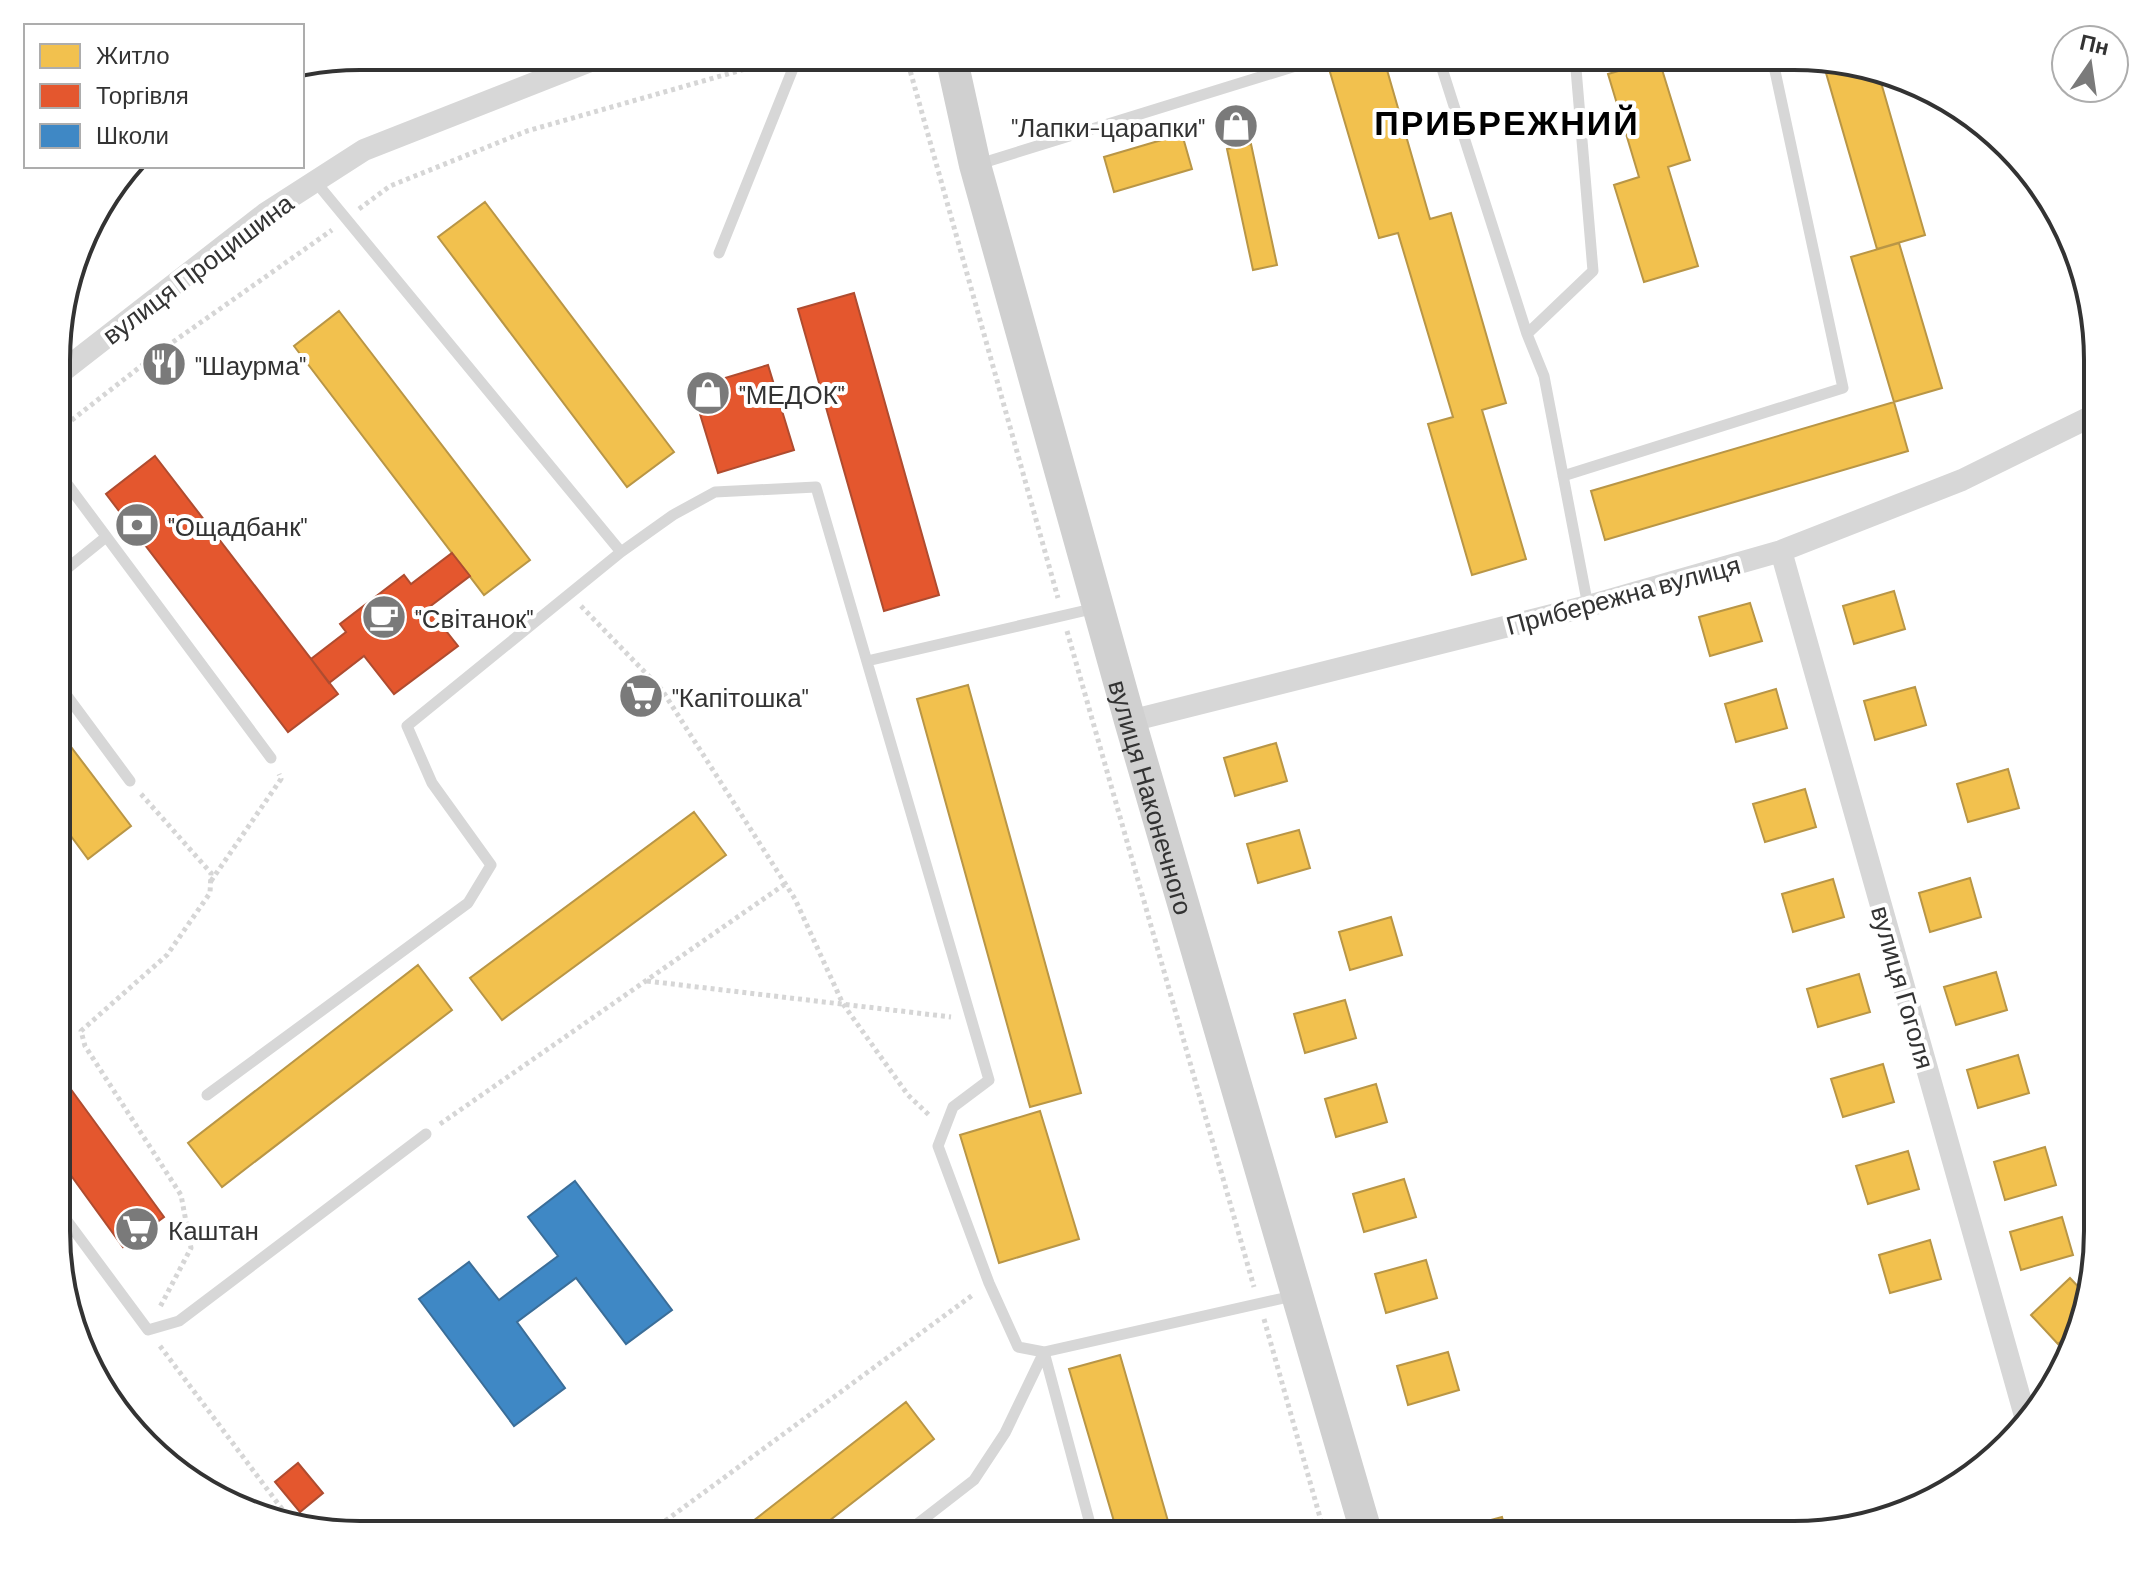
<svg xmlns="http://www.w3.org/2000/svg" width="2154" height="1591" font-family="Barlow,sans-serif">
  <style>
    .homes { fill: #f2c14e; stroke: #b99646; stroke-width: 2 }
    .shops { fill: #e4572e; stroke: #af4c30; stroke-width: 2 }
    .schools { fill: #3f88c5; stroke: #3b6e99; stroke-width: 2 }
    .lines { fill: none; stroke-linecap: round; stroke-linejoin: round }
    .path { stroke: #d6d6d6; stroke-width: 5; stroke-dasharray: 4 4; stroke-linecap: butt }
    .lane { stroke: #d7d7d7; stroke-width: 11 }
    .street { stroke: #d7d7d7; stroke-width: 22 }
    .secondary { stroke: #d0d0d0; stroke-width: 32 }
    .labels { text-anchor: middle; dominant-baseline: central; stroke-width: 8; stroke-linejoin: round; paint-order: stroke }
    .poi-label { font-size: 26px; fill: #333; stroke: #fff; text-anchor: start }
    .street-label { font-size: 26px; fill: #333; stroke: #fff }
    .district-label { font-size: 34px; font-weight: bold; letter-spacing: 2px; fill: #000; stroke: #fff }
    .rim { fill: none; stroke: #333; stroke-width: 4 }
  </style>
  <rect width="100%" height="100%" fill="#fff"/>
  <path class="homes" d="M1346,56H1383L1430,219L1451,213L1506,403L1482,410L1526,559L1472,575L1428,424L1453,417L1398,233L1379,238L1327,62Z
    M1629,57H1680L1660,63L1690,160L1668,167L1698,266L1644,282L1614,185L1639,177L1608,74L1632,67Z
    M1822,59L1878,72L1925,235L1877,249Z
    M1182,134L1192,169L1114,192L1104,157Z
    M1251,144L1277,265L1253,270L1227,149Z
    M485,202L674,452L627,487L438,237Z
    M1899,243L1942,388L1894,402L1851,257Z
    M339,311L530,560L484,595L294,346Z
    M1894,402L1908,451L1605,540L1591,491Z
    M1894,591L1905,629L1854,644L1843,606Z
    M1750,603L1762,641L1710,656L1699,617Z
    M968,685L1081,1093L1030,1107L917,699Z
    M1915,687L1926,725L1875,740L1864,701Z
    M1776,689L1787,728L1736,742L1725,704Z
    M59,731L131,826L88,859L59,820Z
    M1276,743L1287,781L1235,796L1224,758Z
    M2008,769L2019,808L1968,822L1957,784Z
    M1805,789L1816,827L1765,842L1753,804Z
    M694,812L726,855L502,1020L470,978Z
    M1299,830L1310,868L1258,883L1247,844Z
    M1970,878L1981,917L1930,932L1919,893Z
    M1833,879L1844,917L1793,932L1782,894Z
    M1391,917L1402,955L1350,970L1339,932Z
    M418,965L452,1010L222,1187L188,1143Z
    M1996,972L2007,1010L1956,1025L1944,987Z
    M1859,974L1870,1012L1818,1027L1807,989Z
    M1345,1000L1356,1038L1305,1053L1294,1014Z
    M2018,1055L2029,1093L1978,1108L1967,1070Z
    M1883,1064L1894,1102L1843,1117L1831,1079Z
    M1376,1084L1387,1122L1336,1137L1325,1099Z
    M1040,1111L1079,1239L999,1263L960,1135Z
    M2045,1147L2056,1185L2005,1200L1994,1162Z
    M1908,1151L1919,1189L1868,1204L1856,1166Z
    M1404,1179L1416,1217L1364,1232L1353,1194Z
    M2062,1217L2073,1255L2021,1270L2010,1232Z
    M1930,1240L1941,1279L1890,1293L1879,1255Z
    M1426,1260L1437,1298L1386,1313L1375,1274Z
    M2070,1278L2088,1297L2084,1320L2058,1344L2031,1315Z
    M1448,1352L1459,1390L1408,1405L1397,1366Z
    M1120,1355L1172,1535H1118L1069,1369Z
    M906,1402L934,1439L811,1535H735Z
    M1502,1517L1507,1535H1451L1450,1531Z"/>
  <path class="shops" d="M854,293L939,595L884,611L798,309Z
    M768,365L794,450L718,473L692,388Z
    M155,456L338,694L288,732L106,494Z
    M452,553L470,576L428,608L458,646L394,694L364,656L329,683L311,659L346,632L340,624L404,575L411,584Z
    M59,1073L164,1217L123,1247L59,1159Z
    M298,1463L323,1493L300,1512L275,1482Z"/>
  <path class="schools" d="M575,1181L672,1310L626,1344L576,1278L517,1322L565,1388L514,1426L419,1299L469,1262L499,1300L558,1256L528,1217Z"/>
  <g class="lines">
    <path class="path" d="M906,56L1058,598
      M359,209L390,186L527,131L777,60
      M59,430L163,349L332,230
      M581,606L662,690L795,899L843,1004L908,1095L930,1116
      M1067,631L1254,1287
      M141,794L211,873L210,893L167,955L81,1031L85,1046L181,1195L191,1248L160,1307
      M211,881L281,779L279,774
      M647,981L951,1017
      M440,1124L785,884
      M1264,1319L1325,1535
      M160,1346L294,1525
      M646,1535L974,1294"/>
    <path class="lane" d="M1438,56L1527,334
      M1575,57L1593,271L1527,334L1544,376L1588,606
      M976,165L1328,56
      M315,181L621,552
      M719,253L798,56
      M59,473L271,758
      M1563,476L1843,388L1772,57
      M59,575L106,537
      M867,661L1096,608
      M59,685L130,781
      M207,1095L468,903L491,865L432,783L407,726L621,552L673,515L715,492L816,487L989,1080L953,1107L938,1146L989,1283L1018,1347L1044,1352L1093,1535
      M59,1210L148,1330L179,1321L426,1134
      M903,1535L974,1480L1005,1433L1044,1352L1293,1296"/>
    <path class="street" d="M59,374L266,213L364,150L603,56
      M1781,551L2027,1423
      M1130,721L1588,606L1781,551L1962,480L2086,419L2097,416"/>
    <path class="secondary" id="s1" d="M951,56L975,165L1130,721L1367,1535"/>
  </g>
  <defs>
    <g id="shop-disc" transform="scale(2.3)"><circle r="9.5" fill="#7a7a7a" stroke="#fff"/><path d="M-5-2.5h2.3a2.7 3.5 0 0 1 5.4 0H5L5.5 6h-11ZM-1.5-2.5h3a1.5 2.3 0 0 0-3 0Z" fill="#fff"/></g>
    <g id="restaurant-disc" transform="scale(2.3)"><circle r="9.5" fill="#7a7a7a" stroke="#fff"/><path d="M-5-6h1v4h1v-4h1v4h1v-4h1v5L-1.5 .5V6h-2V.5L-5-1ZM5-6V6H3V1.5H1.5Q1.5-4 5-6Z" fill="#fff"/></g>
    <g id="bank-disc" transform="scale(2.3)"><circle r="9.5" fill="#7a7a7a" stroke="#fff"/><path d="M-6-4H6V4H-6ZM0-2.3a2.3 2.3 0 1 0 0 4.6a2.3 2.3 0 1 0 0-4.6Z" fill="#fff"/></g>
    <g id="cafe-disc" transform="scale(2.3)"><circle r="9.5" fill="#7a7a7a" stroke="#fff"/><path d="M-5.5-4.5H6V0H3Q3 3.5 0 3.5H-2.5Q-5.5 3.5-5.5 0ZM3-3.2v2h1.7v-2ZM-6 4.5H4V6H-6Z" fill="#fff"/></g>
    <g id="supermarket-disc" transform="scale(2.3)"><circle r="9.5" fill="#7a7a7a" stroke="#fff"/><path d="M-6-5.5h2.5l.6 2H6L4.5 2H-2.5L-4.4-4H-6ZM-1.5 3.2a1.3 1.3 0 1 0 .1 0ZM3 3.2a1.3 1.3 0 1 0 .1 0Z" fill="#fff"/></g>
  </defs>
  <g fill-rule="evenodd">
    <use href="#shop-disc" x="1236" y="126"/>
    <use href="#restaurant-disc" x="164" y="364"/>
    <use href="#shop-disc" x="708" y="393"/>
    <use href="#bank-disc" x="137" y="525"/>
    <use href="#cafe-disc" x="384" y="617"/>
    <use href="#supermarket-disc" x="641" y="696"/>
    <use href="#supermarket-disc" x="137" y="1229"/>
  </g>
  <g class="labels">
    <g class="poi-label">
      <text x="1205" y="126" text-anchor="end">"Лапки-царапки"</text>
      <text x="195" y="364">"Шаурма"</text>
      <text x="739" y="393">"МЕДОК"</text>
      <text x="168" y="525">"Ощадбанк"</text>
      <text x="415" y="617">"Світанок"</text>
      <text x="672" y="696">"Капітошка"</text>
      <text x="168" y="1229">Каштан</text>
    </g>
    <g class="street-label">
      <text transform="translate(197 268) rotate(-37)">вулиця Процишина</text>
      <text transform="translate(1623 594) rotate(-15)">Прибережна вулиця</text>
      <text stroke="none"><textPath href="#s1" startOffset="768">вулиця Наконечного</textPath></text>
      <text transform="translate(1904 987) rotate(74)">вулиця Гоголя</text>
    </g>
    <g class="district-label">
      <text x="1507" y="121">ПРИБРЕЖНИЙ</text>
    </g>
  </g>
  <path d="M0 0H2154V1591H0ZM360 70H1794A290 290 0 0 1 2084 360V1231A290 290 0 0 1 1794 1521H360A290 290 0 0 1 70 1231V360A290 290 0 0 1 360 70Z" fill="#fff" fill-rule="evenodd"/>
  <path class="rim" d="M360 70H1794A290 290 0 0 1 2084 360V1231A290 290 0 0 1 1794 1521H360A290 290 0 0 1 70 1231V360A290 290 0 0 1 360 70Z"/>
  <rect x="24" y="24" width="280" height="144" fill="#ffffff" stroke="#adadad" stroke-width="2"/>
  <rect x="40" y="44" width="40" height="24" fill="#f2c14e" stroke="#adadad" stroke-width="2"/>
  <text x="96" y="64" font-size="24" fill="#333333">Житло</text>
  <rect x="40" y="84" width="40" height="24" fill="#e4572e" stroke="#adadad" stroke-width="2"/>
  <text x="96" y="104" font-size="24" fill="#333333">Торгівля</text>
  <rect x="40" y="124" width="40" height="24" fill="#3f88c5" stroke="#adadad" stroke-width="2"/>
  <text x="96" y="144" font-size="24" fill="#333333">Школи</text>
  <g transform="translate(2090 64) rotate(13)"><circle r="38" fill="#ffffff" stroke="#adadad" stroke-width="2"/>
  <path d="M0-6L14 30L0 20L-14 30Z" fill="#7a7a7a"/>
  <text y="-12" font-size="22" font-weight="bold" text-anchor="middle" fill="#333333">Пн</text>
  </g>
</svg>
